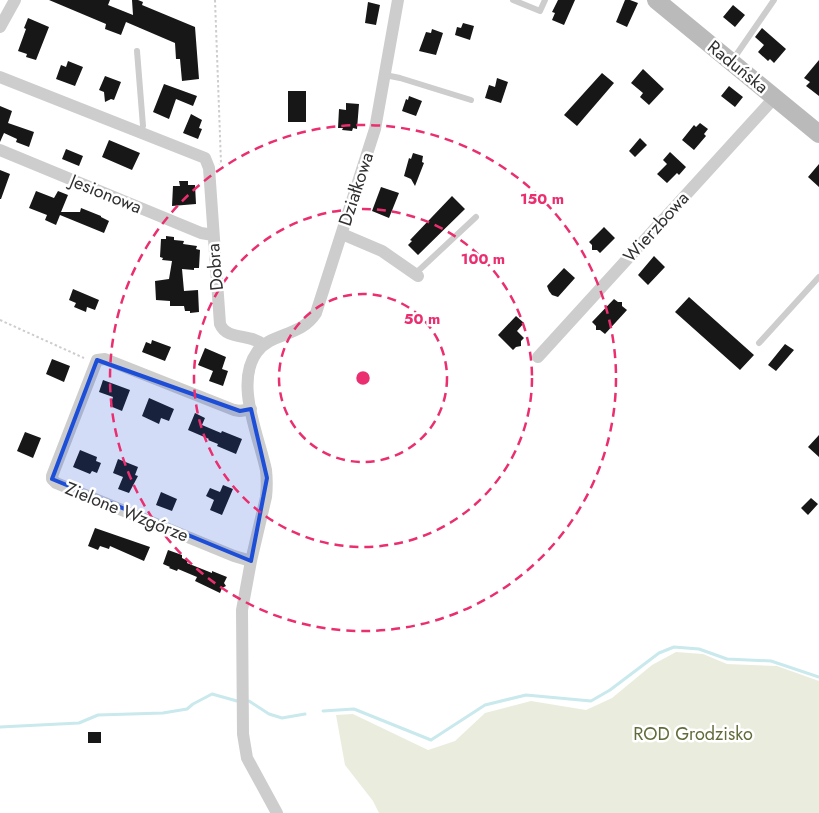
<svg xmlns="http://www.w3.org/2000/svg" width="819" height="813" font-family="Jost,sans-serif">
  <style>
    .green { fill: #eaeddd }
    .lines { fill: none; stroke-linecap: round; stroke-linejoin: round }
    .stream { stroke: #c9e9ed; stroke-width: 3 }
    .building { fill: #171717 }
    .path { stroke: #cdcdcd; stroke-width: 2; stroke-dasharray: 2.5 2.5; stroke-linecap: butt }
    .lane { stroke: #cdcdcd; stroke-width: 6 }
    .street { stroke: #cdcdcd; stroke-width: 12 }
    .secondary { stroke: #bababa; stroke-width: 18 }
    .marked { fill: #1d4ed8; fill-opacity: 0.2; stroke: #1d4ed8; stroke-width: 4; stroke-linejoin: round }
    .ring { fill: none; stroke: #ea2e6f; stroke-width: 2.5; stroke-dasharray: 9 6 }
    .labels { text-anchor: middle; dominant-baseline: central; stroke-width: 5; stroke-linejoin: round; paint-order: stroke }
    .street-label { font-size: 18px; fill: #303030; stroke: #fff }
    .park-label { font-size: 18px; fill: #606d3b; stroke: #fff }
    .centre { fill: #ea2e6f; stroke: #fff; stroke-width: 2.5 }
    .ring-label { font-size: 15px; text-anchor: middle; font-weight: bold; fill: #ea2e6f; stroke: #fff; stroke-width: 5; stroke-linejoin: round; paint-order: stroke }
  </style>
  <rect width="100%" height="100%" fill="#fff"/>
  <path class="green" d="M676,652L703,654L727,664L777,666L819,681V813H379L373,801L345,765L336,715L353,714L428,750L455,741L485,713L531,701L586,710L612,698L652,665Z"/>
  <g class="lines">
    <path class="stream" d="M249,701L269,714L282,718L305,714
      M323,711L354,709L431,740L485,705L526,695L591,701L610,690L659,653L674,647L699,649L727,659L771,661L819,677
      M0,727L79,723L98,715L163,713L187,709L193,704L212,694L237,701"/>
  </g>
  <path class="building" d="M49,0H110L108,5L133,15L132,0H138L143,2L142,5L195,27L199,79L182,81L180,59H176L175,43L126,22L121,35L105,29L106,24Z
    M558,0H575L564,25L552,20L555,13L552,12Z
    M625,0H630L638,3L627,27L616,22Z
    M368,2L380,5L376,25L365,23Z
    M733,5L745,15L735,27L723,17Z
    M28,18L49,27L36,60L26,57L27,54L18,51L26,29L24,28Z
    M463,23L474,26L470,40L455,35L457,27L461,28Z
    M762,28L786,49L774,63L770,59L768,61L758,52L764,45L755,37Z
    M432,29L443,33L436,55L419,51L426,32L431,33Z
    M819,60V96L806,86L810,82L804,78Z
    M68,61L83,67L75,86L56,79L61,65L66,67Z
    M643,69L664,89L649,105L640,97L643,93L631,83Z
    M602,73L614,83L577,126L564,115Z
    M105,76L121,82L114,100L111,99L105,102L104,92L99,90Z
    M497,78L508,82L501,103L485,98L489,85L495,87Z
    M164,84L197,96L193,106L176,99L169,119L153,112Z
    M729,86L743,97L735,107L721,96Z
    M288,91H306V122H288Z
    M409,96L422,101L416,116L402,111L406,99L408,100Z
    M346,103L359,104L357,129L353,128L352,131L342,130L343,128H338L339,109L346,110Z
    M0,106L12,111L8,123L34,132L29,147L16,142L17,139L4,133L0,142Z
    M191,114L202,120L199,128L202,129L198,139L183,133Z
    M700,123L708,129L704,134L706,136L694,150L682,140L694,125L696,127Z
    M640,138L647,145L635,157L629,151Z
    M109,140L140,153L132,170L102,157Z
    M66,149L83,156L79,166L62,159Z
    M670,152L686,167L679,175L677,173L667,183L657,174L667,164L663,160Z
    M413,153L423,156L422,162L424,163L415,186L411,179L404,176L409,158L411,159Z
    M819,164V187L808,177Z
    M0,170L10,174L1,199H0Z
    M179,181H188V185H195L196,204L172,206L173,186H180Z
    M381,187L399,193L389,218L372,211Z
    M36,191L54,198L58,191L68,195L61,212H80L81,208L101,216V217L109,221L104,233L60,215L56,225L45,220L47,215L29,208Z
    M452,196L465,209L418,255L408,245L412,241L410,240Z
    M604,227L615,238L600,253L597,250H592V245L589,242Z
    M166,236L174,237V240L184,241L183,244L197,246L196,249L200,250L199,268H194V270L182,269L184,291L198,290L199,312L190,313V311H185L184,306H170V301L156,300L155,281L169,279L172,261L162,260L163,258L160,257L161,239H166Z
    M654,256L665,267L648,285L638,275Z
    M564,268L575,278L558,297L552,295L549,291L547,286Z
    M73,289L99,300L95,310L87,307L86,312L74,307L76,303L69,300Z
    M689,297L754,355L740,370L675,312Z
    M614,299L618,302H622V306L627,310L605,334L600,330H596V326L592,322Z
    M516,316L524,323L517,331L524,338L521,341V346L516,347L513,350L498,335Z
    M152,340L171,347L165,361L142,352L146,342L151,344Z
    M785,344L794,350L776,371L768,365Z
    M205,348L226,357L222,369L228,371L223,386L209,381L213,371L198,365Z
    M52,359L70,366L64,382L46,374Z
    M103,380L130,390L122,411L110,406L113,397L99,392Z
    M149,398L174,409L169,421L161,418L159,424L142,416Z
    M195,413L205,418L202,425L221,433L222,431L242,439L236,454L217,446L218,444L208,440L209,439L188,430Z
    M25,432L41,438L33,458L17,451Z
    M819,435V457L808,447Z
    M80,450L97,457L96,461L101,463L97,473L92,471L90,474L73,467Z
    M118,459L138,467L135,475L138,476L129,493L118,489L123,477L113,473Z
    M223,485L233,489L222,515L210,510L214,500L206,496L210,488L220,492Z
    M161,492L177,499L172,511L156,505Z
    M811,498L818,504L808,515L801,508Z
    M95,528L150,547L144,561L110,546L109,549L100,546L98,550L88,546Z
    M168,550L182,555V558L188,561L187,563L212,573V571L227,577L224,583L226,586L222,588L220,593L195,581L197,577L178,569L177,571L169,568L170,567L163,564Z
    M88,732H101V743H88Z"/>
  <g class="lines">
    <path class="path" d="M215,0L221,163L219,164
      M0,320L84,358"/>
    <path class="lane" d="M513,0L540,11L545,0
      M137,51L143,126L141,131
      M732,61L774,0
      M385,75L400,78L471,100
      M416,273L476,217
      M759,343L819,277"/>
    <path class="street" d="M0,27L15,0
      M0,77L205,158L209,168L220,324C227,341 251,333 263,345
      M0,150L201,233L213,235
      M342,234L382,251L418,276
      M538,357L775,97
      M251,409L240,411L234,410L105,359L97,360L52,476V479L56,483L234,556L251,561
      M277,813L247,758L243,734L242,610L251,561L266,497C267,488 267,479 266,470C259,436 234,383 257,352C271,332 300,338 316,313L375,129L398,0"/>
    <path class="secondary" d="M656,0L819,134"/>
  </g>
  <path class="marked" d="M97,360L240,411L251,409L267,478L251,561L52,479Z"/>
  <g class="ring">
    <circle cx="363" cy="378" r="84"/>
    <circle cx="363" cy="378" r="169"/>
    <circle cx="363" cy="378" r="253"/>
  </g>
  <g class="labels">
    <g class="street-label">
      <text transform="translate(738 67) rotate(39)">Raduńska</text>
      <text transform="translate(356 189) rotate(-72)">Działkowa</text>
      <text transform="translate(106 194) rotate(22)">Jesionowa</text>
      <text transform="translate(656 227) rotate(-48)">Wierzbowa</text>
      <text transform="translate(215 267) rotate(-95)">Dobra</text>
      <text transform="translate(127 512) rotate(22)">Zielone Wzgórze</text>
    </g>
    <g class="park-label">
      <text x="693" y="734">ROD Grodzisko</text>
    </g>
  </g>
  <circle cx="363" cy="378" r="8" class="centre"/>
  <g class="ring-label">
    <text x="542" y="204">150 m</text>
    <text x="483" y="264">100 m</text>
    <text x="422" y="324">50 m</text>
  </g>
</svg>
